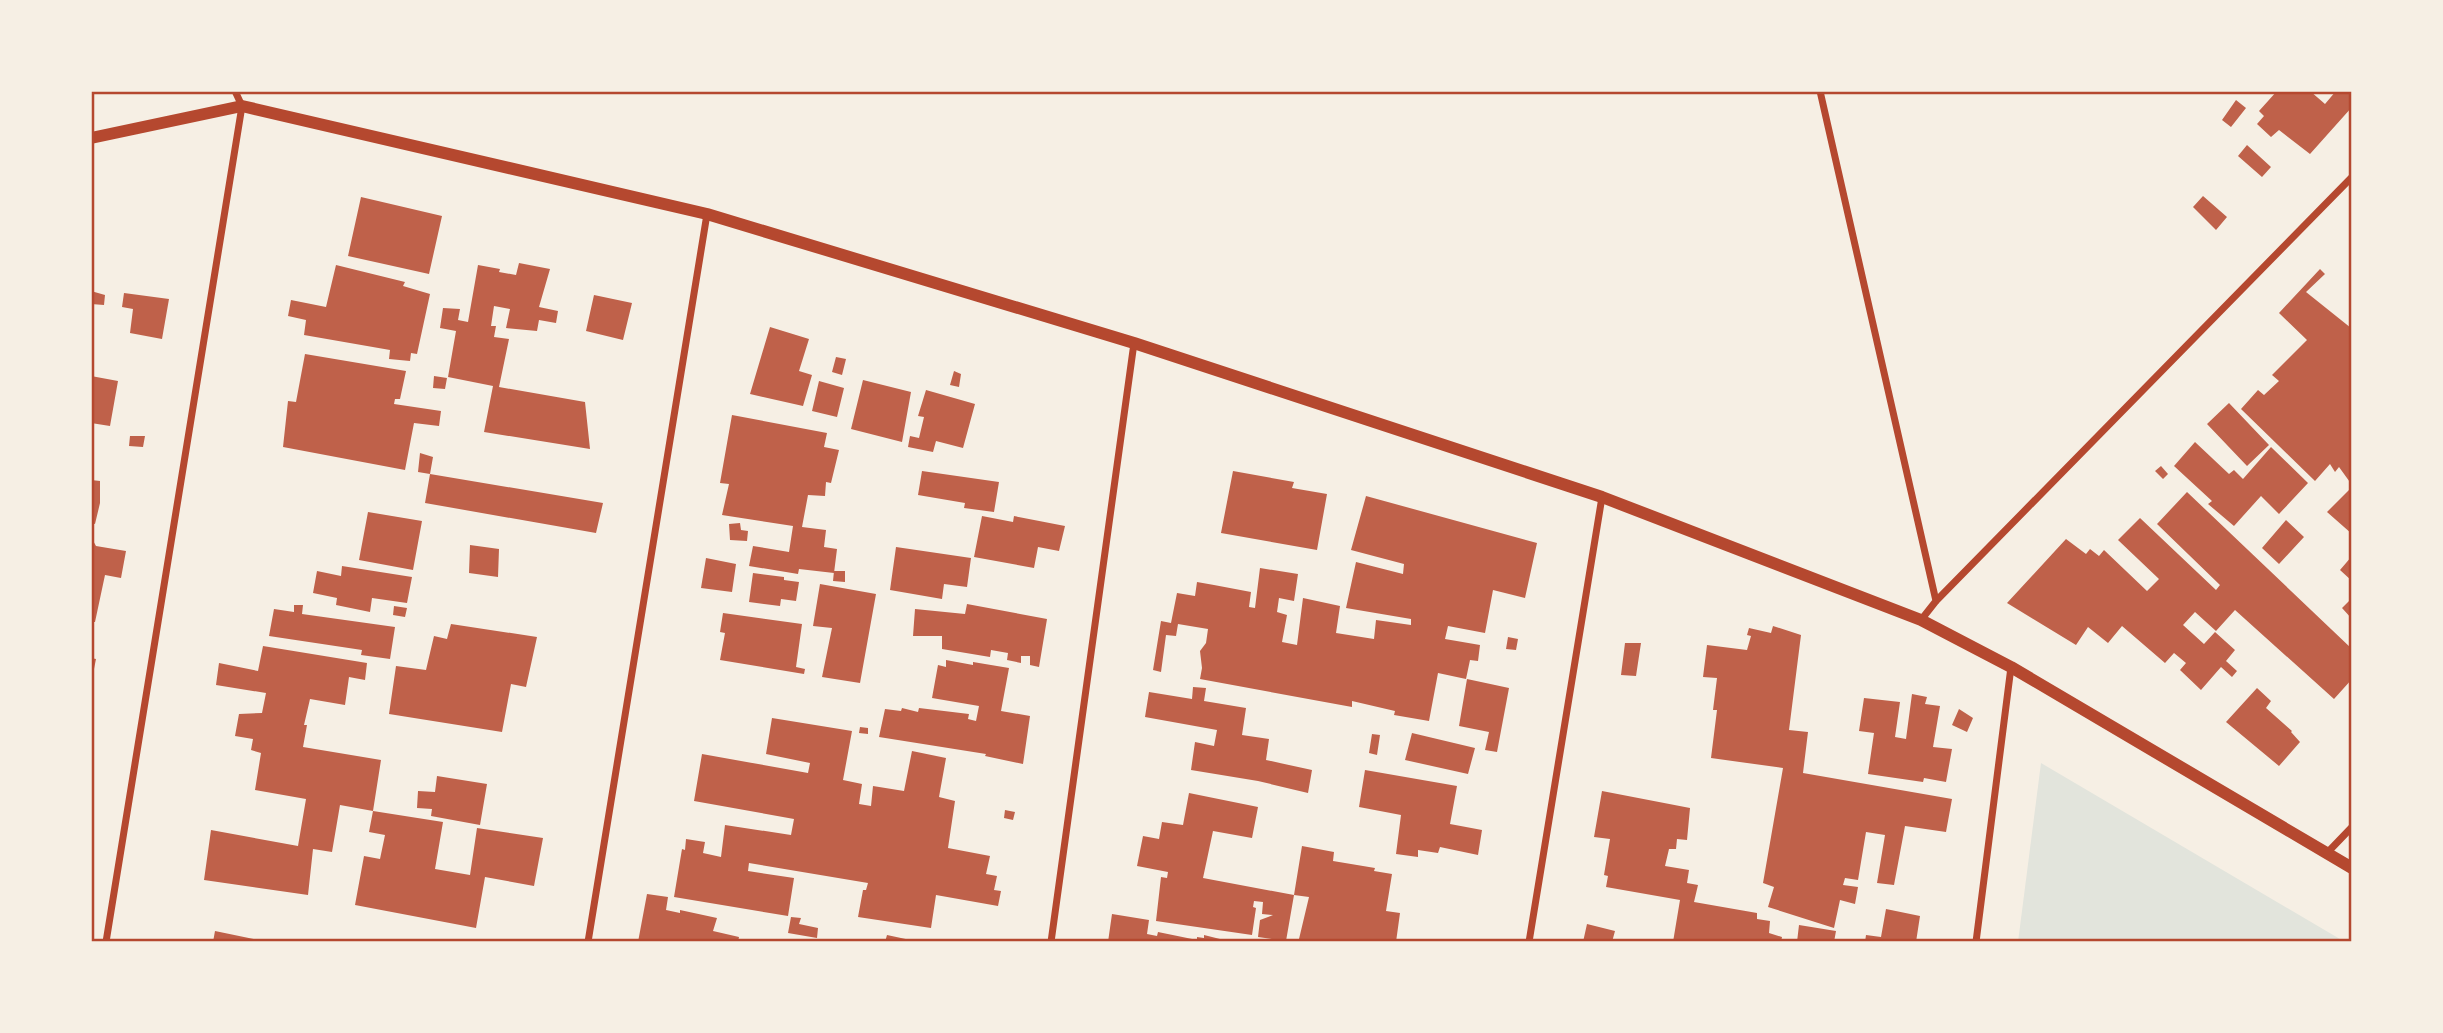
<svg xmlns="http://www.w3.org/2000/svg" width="2443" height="1033" font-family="'Alegreya Sans',sans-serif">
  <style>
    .green { fill: #e2e4dc }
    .building { fill: #bf614a }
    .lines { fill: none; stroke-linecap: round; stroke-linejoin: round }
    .minor { stroke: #b5482f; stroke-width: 7 }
    .tertiary { stroke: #b5482f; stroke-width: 12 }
    .neatline { fill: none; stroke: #b5482f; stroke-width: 2.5 }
  </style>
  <rect width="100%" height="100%" fill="#f6efe4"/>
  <path class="green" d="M2041,763L2345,942H2018Z"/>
  <path class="building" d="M2277,91H2310L2325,104L2336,91H2352V107L2310,154L2279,130L2271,137L2257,124L2264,116L2259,111Z
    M2236,100L2246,108L2231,127L2222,120Z
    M2247,145L2271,167L2262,177L2238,156Z
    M2203,196L2227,217L2216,230L2193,207Z
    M361,197L442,216L429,274L348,256Z
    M519,263L550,269L539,307L558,311L556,323L539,320L537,331L506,328L510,309L494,306L491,326H496L494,337L509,339L499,387L585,402L590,449L484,432L493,386L448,377L456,331L440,328L443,308L460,309L458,320L468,322L478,265L500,269L499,272L516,275Z
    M336,265L405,282L403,286L430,294L417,354L411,353L410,361L389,359L390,350L304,335L306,320L288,316L291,300L326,307Z
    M2320,269L2325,274L2306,292L2351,328L2349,330L2352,333V485L2339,467L2335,472L2330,464L2315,481L2241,409L2258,390L2264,395L2279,381L2272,375L2307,340L2279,313Z
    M91,291L105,295L104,305L91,304Z
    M124,293L169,299L162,339L130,333L133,309L122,307Z
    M594,295L632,303L623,340L586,331Z
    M770,327L809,339L799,371L812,375L803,406L750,394Z
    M305,354L406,371L400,399H395L394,404L441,411L439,426L414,423L405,470L283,447L288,401L296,402Z
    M836,357L846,359L842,375L832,372Z
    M954,371L961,374L959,387L950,385Z
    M91,376L118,381L110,426L91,423Z
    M434,376L447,378L445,389L433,388Z
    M863,380L911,392L902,442L851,429Z
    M819,381L844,388L837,417L812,411Z
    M926,390L975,404L963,448L936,441L933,452L908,447L910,436L919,438L924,417L918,416Z
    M2229,403L2269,445L2247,466L2207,424Z
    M732,415L827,433L824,447L839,450L831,483L826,482L825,496L808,495L802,527L826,530L824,547L837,549L834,573L799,569L798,574L749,566L753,546L789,552L793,526L722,515L729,484L720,483Z
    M130,436H145L143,447L129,446Z
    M2195,442L2229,474L2234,470L2243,479L2271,447L2308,483L2279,514L2261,496L2234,526L2208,504L2212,501L2174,466Z
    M420,453L433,457L430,474L418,472Z
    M2161,466L2168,474L2163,479L2155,471Z
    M922,471L999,482L994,512L964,508L965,503L918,495Z
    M1233,471L1294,482L1292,488L1327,494L1317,550L1221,533Z
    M430,474L603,503L596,533L425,503Z
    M91,480L100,481V503L95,524L91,523Z
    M2352,487V534L2327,512Z
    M2187,492L2352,649V679L2334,699L2235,610L2216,631L2195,612L2183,625L2204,644L2215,632L2235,650L2226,661L2237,671L2232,677L2221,667L2201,690L2180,670L2186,663L2174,653L2165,663L2122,626L2108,643L2088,627L2076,645L2007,603L2066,539L2086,554L2090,549L2099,556L2104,550L2147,591L2159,579L2118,540L2140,518L2216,590L2220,585L2157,524Z
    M1366,496L1537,543L1525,598L1493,590L1485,633L1448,626L1445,639L1480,645L1478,661L1470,660L1466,679L1438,673L1429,721L1394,715L1395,711L1352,701V707L1200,679L1202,668L1200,651L1206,643L1208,629L1178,624L1176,636L1166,635L1161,672L1153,670L1161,621L1171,623L1177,593L1195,596L1197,582L1214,585L1251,592L1249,607L1255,608L1260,568L1298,574L1294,601L1279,598L1277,612L1287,615L1282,642L1297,645L1303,598L1340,606L1336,633L1374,639L1376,620L1411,625V619L1346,608L1356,562L1403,574L1404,564L1351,550Z
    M368,512L422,521L413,570L359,560Z
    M982,516L1013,522L1014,516L1065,526L1059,551L1038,547L1034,568L974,557Z
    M2286,520L2304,537L2279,564L2262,548Z
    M740,523L741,530L748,531L747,541L730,540L729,524Z
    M91,537L96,546L126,551L121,578L105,575L95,622H91Z
    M470,545L499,549L498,577L469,573Z
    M896,547L971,558L967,587L944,584L942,599L890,590Z
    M2352,556V581L2340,570Z
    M706,558L736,564L732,592L701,588Z
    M342,566L412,577L407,603L372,598L370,612L336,605L337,598L313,593L317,571L341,576Z
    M834,571H845V582L833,581Z
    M753,573L784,577V580L799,582L796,601L781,599L780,606L749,602Z
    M820,584L876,594L860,683L822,677L832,628L813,626Z
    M2352,598V619L2342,608Z
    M967,604L1047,619L1039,667L1030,665V656H1021V663L1007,660L1008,653L991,650L990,657L942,649V636H913L915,609L965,614Z
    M294,605H303L302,614L395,627L390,659L361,655L362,650L269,636L274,609L294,612Z
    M394,606L407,608L405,617L393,615Z
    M723,613L802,624L796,667L805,669L804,674L720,660L725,633L720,632Z
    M451,624L537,637L526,687L511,684L502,732L389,714L396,666L426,670L434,636L447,639Z
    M1773,626L1801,635L1789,730L1808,732L1803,773L1952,799L1946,832L1905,826L1894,885L1877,883L1885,835L1866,832L1858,880L1845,878L1843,885L1858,887L1855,904L1840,900L1834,928L1768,907L1774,887L1763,883L1783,768L1711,758L1717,710H1713L1717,678L1703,677L1707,645L1747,650L1751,636L1747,635L1749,628L1771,633Z
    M1508,637L1518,639L1516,650L1506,649Z
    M1625,643H1641L1636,676L1621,675Z
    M263,646L367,663L365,680L349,677L345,705L310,699L304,725H307L303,747L381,760L373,811L443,822L435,869L470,875L477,828L543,838L534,886L485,877L476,928L355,905L364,856L380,859L385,835L369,832L373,811L340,805L332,852L313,849L308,895L204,880L211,830L298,846L306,799L255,790L261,753L251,750L253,739L235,736L239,714L262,713L266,693L216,685L219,663L258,671Z
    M91,658L96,659L93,674L91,673Z
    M946,660L973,665V662L1009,668L1001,711L1030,716L1023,764L985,756L986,754L879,737L885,709L901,711L902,708L918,712L919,708L969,714L968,719L976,721L979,706L932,698L938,665L946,667Z
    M1467,679L1509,688L1497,752L1485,750L1489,732L1459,726Z
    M1193,687L1206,688L1204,701L1246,708L1242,735L1269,739L1266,760L1312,770L1308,793L1258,781L1191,770L1195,742L1214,746L1217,730L1145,717L1149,692L1192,699Z
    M2257,688L2271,701L2266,708L2292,731L2291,732L2300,742L2279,766L2226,722Z
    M1912,694L1927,697L1925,704L1940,706L1933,747L1952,749L1946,782L1924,778L1923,782L1868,774L1874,733L1859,731L1864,698L1900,702L1895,737L1906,739Z
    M1959,709L1973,718L1967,732L1952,725Z
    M772,718L852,731L843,780L862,784L859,804L871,806L873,786L904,791L912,751L946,758L939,797L955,801L948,848L990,856L986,874L997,876L994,890L1001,891L998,906L936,895L931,928L858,917L863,890H866L868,883L749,863L748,871L794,878L788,916L674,897L682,849L685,850L686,839L705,842L703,853L721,857L725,825L791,835L794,819L694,801L702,754L808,773L810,763L766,754Z
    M860,727L868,728V734L859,733Z
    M1412,733L1475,748L1468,774L1405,760Z
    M1372,734L1380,735L1377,755L1369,753Z
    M1365,770L1457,786L1450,824L1482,830L1478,855L1440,847L1438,853L1418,850V857L1396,854L1401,815L1359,807Z
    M437,776L487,784L480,825L431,816L432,809L417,808L418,791L435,792Z
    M1602,791L1690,808L1687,840L1677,839L1676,849H1669L1665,866L1689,870L1687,883L1698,885L1694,902L1757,913V919L1770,921L1769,933L1782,937L1781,942H1673L1680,900L1606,887L1608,876L1604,875L1610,839L1594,837Z
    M1189,793L1258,807L1252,838L1213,831L1203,878L1294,895L1302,846L1334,852L1333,861L1375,868L1374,871L1392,874L1386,911L1400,913L1396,942H1313L1299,939L1309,897L1294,895L1286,941L1258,937L1260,920L1273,915L1262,914L1263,902L1254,901L1253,907L1256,908L1252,935L1156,921L1161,877L1167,878L1168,872L1137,866L1143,836L1159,839L1162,822L1183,825Z
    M1005,810L1015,812L1013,820L1004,818Z
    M647,894L668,897L666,910L680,913V910L717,918L713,931L739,937L738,942H638Z
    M1886,909L1920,916L1916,942H1865L1866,935L1881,937Z
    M1112,914L1149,920L1147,934L1157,936L1158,932L1197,940V937L1204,938V935L1232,942H1108Z
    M791,917L801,918L799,924L818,928L817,938L788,933Z
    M1587,924L1615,931L1612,942H1583Z
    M1799,925L1836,931L1834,942H1797Z
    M215,931L263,941V942H213Z
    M887,935L915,941V942H885Z"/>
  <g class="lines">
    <path class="minor" d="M1820,91L1936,601
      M1921,620L1936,601L2352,177
      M2327,853L2352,827
      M106,942L242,106L235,91
      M588,942L707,214
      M1051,942L1134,343
      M1529,942L1602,497
      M1976,942L2011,667"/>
    <path class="tertiary" d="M91,138L242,106L707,214L1134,343L1602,497L1921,620L2011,667L2352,868"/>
  </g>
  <rect width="2443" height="1033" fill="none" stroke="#f6efe4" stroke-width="186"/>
  <rect x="93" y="93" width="2257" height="847" class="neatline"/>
</svg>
